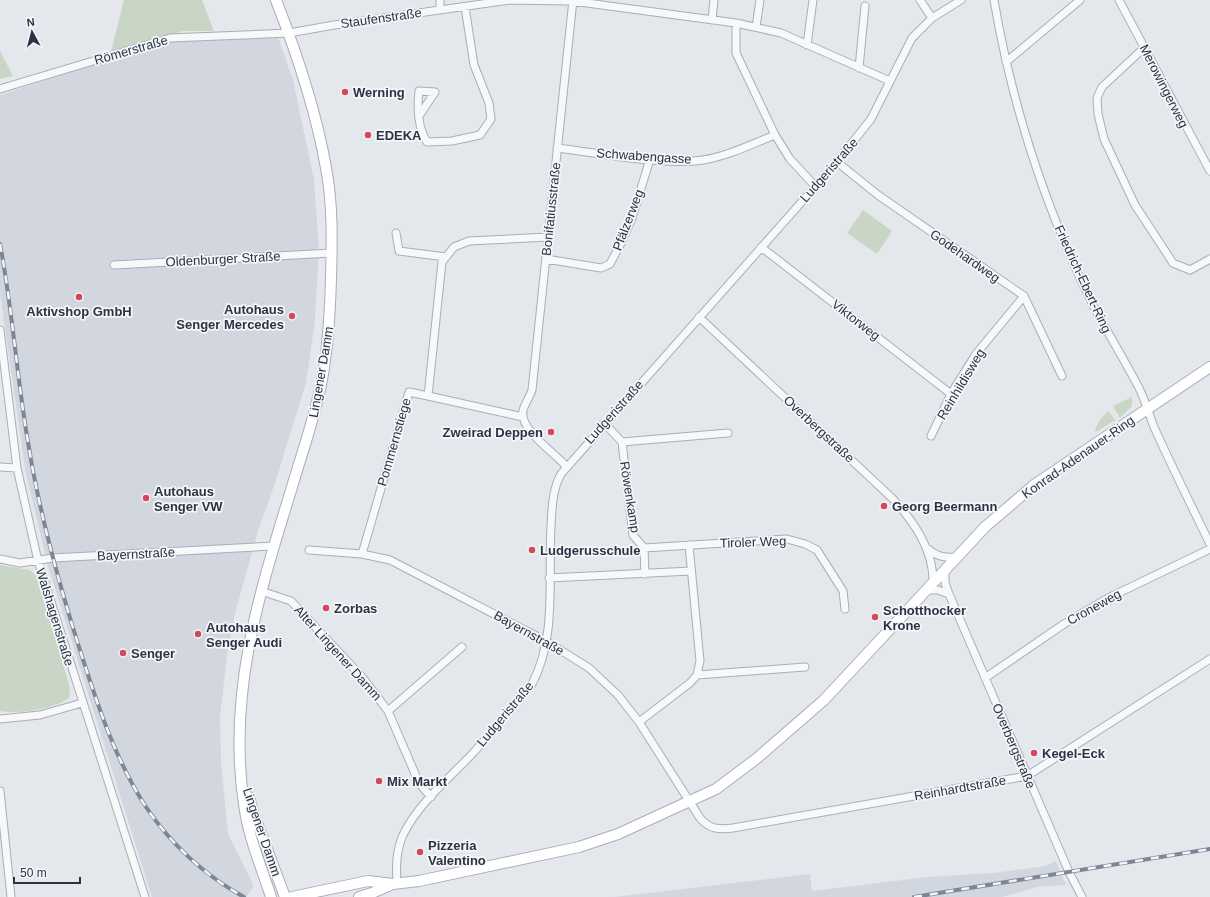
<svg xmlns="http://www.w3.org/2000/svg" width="1210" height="897" font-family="Helvetica,sans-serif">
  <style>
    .built { fill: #d2d6de }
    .green { fill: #c9d6c5 }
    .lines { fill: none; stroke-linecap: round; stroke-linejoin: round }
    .minor-casing { stroke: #a9aeb7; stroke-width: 9 }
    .secondary-casing { stroke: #a9aeb7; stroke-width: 12 }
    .minor { stroke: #f7f8fa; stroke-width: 7 }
    .secondary { stroke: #fff; stroke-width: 10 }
    .rail-casing { stroke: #7d8696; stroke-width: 4 }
    .rail { stroke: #f4f6f9; stroke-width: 2.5; stroke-dasharray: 8; stroke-linecap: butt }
    .poi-dot { fill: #d1495b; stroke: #f4f6f9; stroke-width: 1.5 }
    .labels { text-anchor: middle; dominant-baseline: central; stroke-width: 3.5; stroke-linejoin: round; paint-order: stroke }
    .street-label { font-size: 13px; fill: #2b3445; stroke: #f4f6f9 }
    .poi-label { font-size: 13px; font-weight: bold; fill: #2b3445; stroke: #f4f6f9; text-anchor: start }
  </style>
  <rect width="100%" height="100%" fill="#e4e7ec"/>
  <path class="built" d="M278,37L293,80L314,180L319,250L315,320L306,383L276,480L258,531L235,613L227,656L220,716L221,763L228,834L252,882L253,887L246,897H152L48,566L26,474L0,294V95L171,40Z
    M1056,861L1066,885L1036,887L1002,897H615L810,874L812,891L928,877L994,873L1046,866Z"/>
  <path class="green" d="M124,0H202L214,31H183L111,52Z
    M0,51L13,76L0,79Z
    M863,210L892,231L877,254L847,233Z
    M1132,397V406L1120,418L1113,406Z
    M1108,411L1115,420L1096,432L1095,430L1099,421Z
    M0,565L30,570L37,577L70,688L69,698C52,710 21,714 0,711Z"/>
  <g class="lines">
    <g class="minor-casing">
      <path id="minor" d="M920,0L932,18
        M994,0C1012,106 1045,207 1092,303C1107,332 1124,359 1139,388C1145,400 1149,414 1154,427C1172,467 1191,505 1210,544
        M1119,0L1210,171
        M440,10V0
        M712,20L714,0
        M736,23V53L775,135L790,159L815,186
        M756,27L760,0
        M807,45L813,0
        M1145,47L1102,87L1097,98L1098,114L1104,139L1135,205L1173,263L1190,270L1210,259
        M1006,62L1080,0
        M859,68L865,6
        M0,89L170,38L289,33L334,25L510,0L572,1L736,23L781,33L890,81
        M419,116L435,92L419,91C417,108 418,128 427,142L452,141L480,135L491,119L489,103L474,65L465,7
        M557,148C600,153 662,166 703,160C728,156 752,144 775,135
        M837,162L878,195L1024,296L1062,376
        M396,233L399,251L446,257
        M761,247L951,394
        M546,259L601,268L610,264L621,243L632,218L650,159
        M114,265L332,253
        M699,317L893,499C914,522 933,549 933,581
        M0,330L17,468L38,561L145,897
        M428,396L523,417
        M604,423L622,442L633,535L644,548L645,574
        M931,436L951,394L976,354L1024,296
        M622,442L728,433
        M566,466C554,452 519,430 523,410C525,404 530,396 532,390L573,0
        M0,467L17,468
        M644,548L787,539L805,544L817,550L843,591L845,609
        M928,549C938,557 945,558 957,557
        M309,550L362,554L390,560L546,641L589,668L618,695L639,722L700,818C709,829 719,830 733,828L1027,776L1210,659
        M362,554L409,392L428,396L442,262L454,247L469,241L548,237
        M0,559L20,563L53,558L273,546
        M945,570V583L949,594L1069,872L1082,897
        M549,578L691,571
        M925,590H938L949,594
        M261,591L291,601L362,677L388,711L419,783L431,797
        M697,675L805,667
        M985,678L1064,624L1108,598L1210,549
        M388,711L462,647
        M0,719L40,715L82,703
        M639,722L690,683L697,675L700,661L689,545
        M0,791L11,897
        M397,883C396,867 396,851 403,835C419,802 450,778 474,752C494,730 512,706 532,684C557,637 548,579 551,527C552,509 552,490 561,474L837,162L871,119L912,38L932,18L961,0"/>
    </g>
    <g class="secondary-casing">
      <path id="secondary" d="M249,797L253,812L285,897
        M271,897C261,866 248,836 244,804C227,693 260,591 292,487C302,453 314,419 321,385C328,350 330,314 331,279C332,242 333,204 326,168C316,110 297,54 276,0
        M292,897L368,881L393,884
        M359,897L372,893L393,884L419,881L579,847L618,834L716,789L756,759L824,700L985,527L1034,485L1210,367"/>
    </g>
    <use href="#minor" class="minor"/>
    <use href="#secondary" class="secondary"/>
    <g class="rail-casing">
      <path id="rail" d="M0,244C13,312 17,381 29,448C40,515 58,580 78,644C96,700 114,758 146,807C171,844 204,875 244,897
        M914,897L1210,849"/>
    </g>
    <use href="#rail" class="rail"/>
  </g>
  <g class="poi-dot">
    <circle cx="345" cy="92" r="4"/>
    <circle cx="368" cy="135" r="4"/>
    <circle cx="79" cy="297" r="4"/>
    <circle cx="292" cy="316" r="4"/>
    <circle cx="551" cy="432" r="4"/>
    <circle cx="146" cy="498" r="4"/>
    <circle cx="884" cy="506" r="4"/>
    <circle cx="532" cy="550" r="4"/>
    <circle cx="326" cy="608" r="4"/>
    <circle cx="875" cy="617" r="4"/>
    <circle cx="198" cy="634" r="4"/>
    <circle cx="123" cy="653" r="4"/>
    <circle cx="1034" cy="753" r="4"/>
    <circle cx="379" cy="781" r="4"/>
    <circle cx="420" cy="852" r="4"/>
  </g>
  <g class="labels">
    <g class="street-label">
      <text transform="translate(381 18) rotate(-8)">Staufenstraße</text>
      <text transform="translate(131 50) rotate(-16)">Römerstraße</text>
      <text transform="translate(1164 86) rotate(63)">Merowingerweg</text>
      <text transform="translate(644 156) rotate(4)">Schwabengasse</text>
      <text transform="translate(829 170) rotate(-49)">Ludgeristraße</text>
      <text transform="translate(551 209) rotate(-84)">Bonifatiusstraße</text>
      <text transform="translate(628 220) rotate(-69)">Pfälzerweg</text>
      <text transform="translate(965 256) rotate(35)">Godehardweg</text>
      <text transform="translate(223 259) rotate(-3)">Oldenburger Straße</text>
      <text transform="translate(1083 279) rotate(65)">Friedrich-Ebert-Ring</text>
      <text transform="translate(856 320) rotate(38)">Viktorweg</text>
      <text transform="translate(321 372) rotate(-80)">Lingener Damm</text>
      <text transform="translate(961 384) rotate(-59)">Reinhildisweg</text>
      <text transform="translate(614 412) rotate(-48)">Ludgeristraße</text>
      <text transform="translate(819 429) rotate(43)">Overbergstraße</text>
      <text transform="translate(394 442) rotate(-74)">Pommernstiege</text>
      <text transform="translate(1078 457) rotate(-35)">Konrad-Adenauer-Ring</text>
      <text transform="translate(630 497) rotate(81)">Röwenkamp</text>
      <text transform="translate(753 542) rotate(-2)">Tiroler Weg</text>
      <text transform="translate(136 554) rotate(-3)">Bayernstraße</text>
      <text transform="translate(1094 607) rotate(-29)">Croneweg</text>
      <text transform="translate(55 617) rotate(73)">Walshagenstraße</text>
      <text transform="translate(529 633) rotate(29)">Bayernstraße</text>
      <text transform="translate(338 653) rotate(48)">Alter Lingener Damm</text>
      <text transform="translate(505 714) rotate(-50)">Ludgeristraße</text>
      <text transform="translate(1014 746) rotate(67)">Overbergstraße</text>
      <text transform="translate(960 788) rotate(-10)">Reinhardtstraße</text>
      <text transform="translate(262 832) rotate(71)">Lingener Damm</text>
    </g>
    <g class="poi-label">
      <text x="353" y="92">Werning</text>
      <text x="376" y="135">EDEKA</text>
      <text x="284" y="309" text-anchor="end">Autohaus<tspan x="284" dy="15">Senger Mercedes</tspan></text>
      <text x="79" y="311" text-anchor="middle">Aktivshop GmbH</text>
      <text x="543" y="432" text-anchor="end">Zweirad Deppen</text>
      <text x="154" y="491">Autohaus<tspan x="154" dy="15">Senger VW</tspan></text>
      <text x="892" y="506">Georg Beermann</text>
      <text x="540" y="550">Ludgerusschule</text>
      <text x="334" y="608">Zorbas</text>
      <text x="883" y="610">Schotthocker<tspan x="883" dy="15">Krone</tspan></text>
      <text x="206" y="627">Autohaus<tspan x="206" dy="15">Senger Audi</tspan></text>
      <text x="131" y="653">Senger</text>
      <text x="1042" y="753">Kegel-Eck</text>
      <text x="387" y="781">Mix Markt</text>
      <text x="428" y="845">Pizzeria<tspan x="428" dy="15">Valentino</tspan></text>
    </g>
  </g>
  <g transform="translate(32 32) rotate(353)" stroke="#f4f6f9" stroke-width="3" paint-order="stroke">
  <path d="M0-3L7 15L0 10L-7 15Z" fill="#2b3445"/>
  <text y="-6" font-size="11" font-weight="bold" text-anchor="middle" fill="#2b3445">N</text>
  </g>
  <path d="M14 877v6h66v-6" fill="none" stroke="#2b3445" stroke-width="2"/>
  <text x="20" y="877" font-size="12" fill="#2b3445" stroke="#f4f6f9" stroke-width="3" paint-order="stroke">50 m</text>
</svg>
